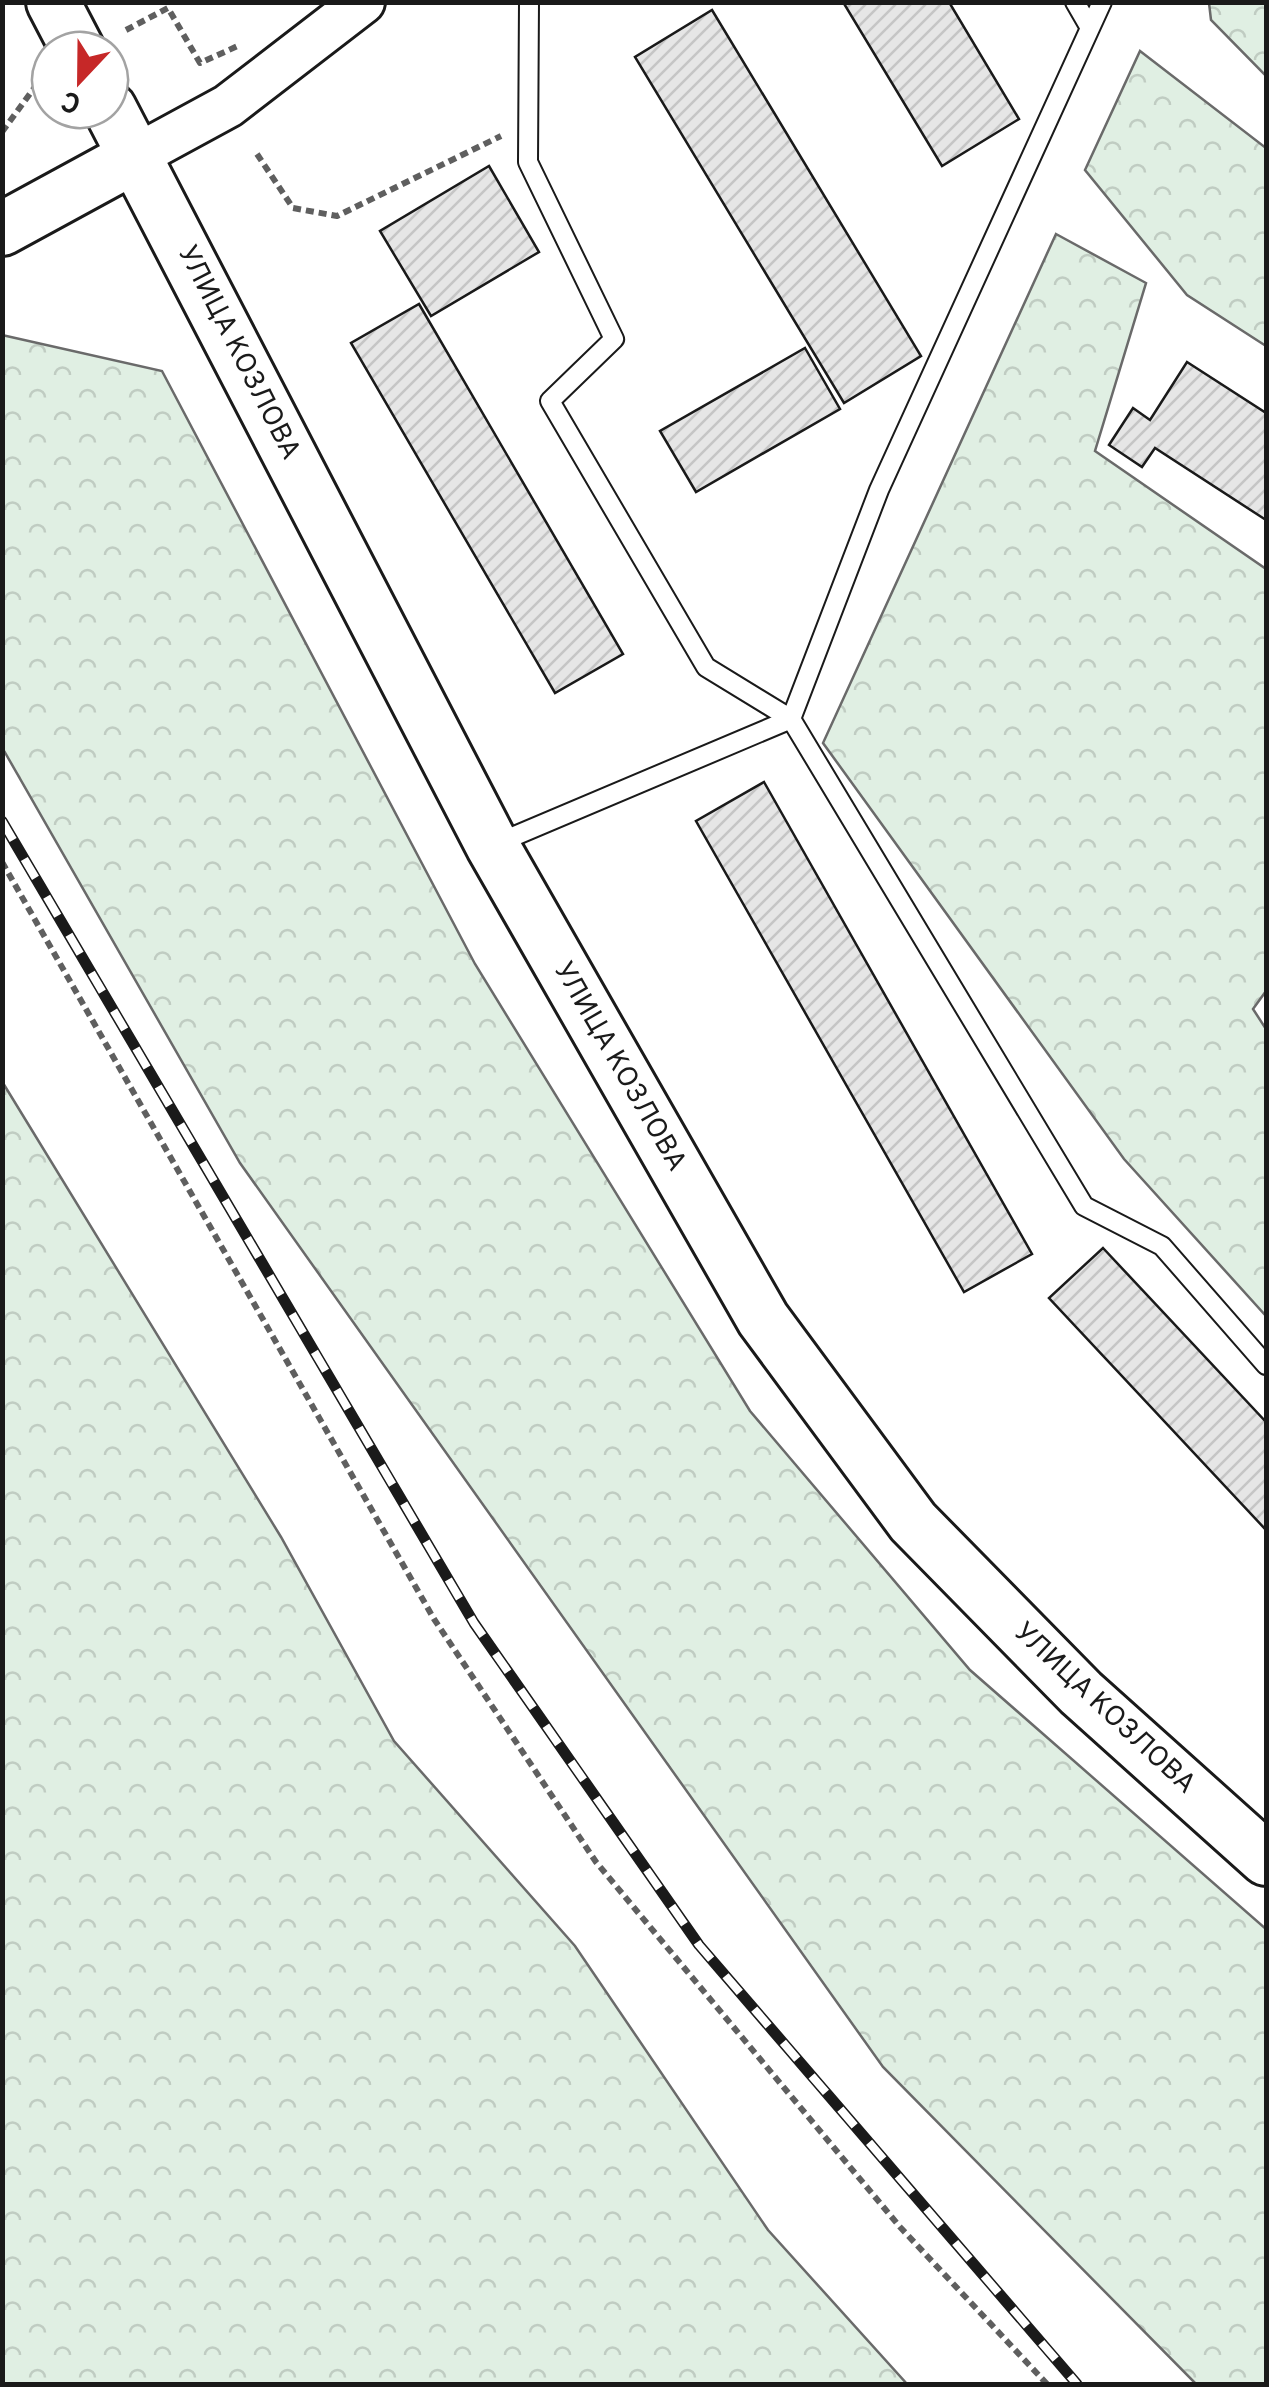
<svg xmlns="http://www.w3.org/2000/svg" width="1269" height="2387" font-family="Overpass,sans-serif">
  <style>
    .forest { fill: url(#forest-crowns); stroke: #6a6a6a; stroke-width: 2.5 }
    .building { fill: url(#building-hatch); stroke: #1a1a1a; stroke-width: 2.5 }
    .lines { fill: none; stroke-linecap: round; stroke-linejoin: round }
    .service-casing { stroke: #1a1a1a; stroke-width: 22 }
    .tertiary-casing { stroke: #1a1a1a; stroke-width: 48 }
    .primary-casing { stroke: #1a1a1a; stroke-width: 58 }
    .path { stroke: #5f5f5f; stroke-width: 6; stroke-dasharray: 8 5; stroke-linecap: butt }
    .service { stroke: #fff; stroke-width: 18 }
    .tertiary { stroke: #fff; stroke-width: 42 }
    .primary { stroke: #fff; stroke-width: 52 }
    .rail-casing { stroke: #1a1a1a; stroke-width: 11 }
    .rail { stroke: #fff; stroke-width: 8; stroke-dasharray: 22; stroke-linecap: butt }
    .labels { text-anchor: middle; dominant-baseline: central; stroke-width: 8; stroke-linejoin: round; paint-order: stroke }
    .street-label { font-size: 28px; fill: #1a1a1a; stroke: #fff }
  </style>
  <defs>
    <pattern id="forest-crowns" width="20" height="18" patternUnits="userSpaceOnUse" patternTransform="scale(2.5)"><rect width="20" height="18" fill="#e0efe3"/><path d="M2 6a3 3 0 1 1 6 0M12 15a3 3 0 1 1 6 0" fill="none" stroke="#c0ccc2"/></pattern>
    <pattern id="building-hatch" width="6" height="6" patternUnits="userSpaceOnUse" patternTransform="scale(2.5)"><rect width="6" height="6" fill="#e6e6e6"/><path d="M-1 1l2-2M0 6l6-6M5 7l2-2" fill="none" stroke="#c5c5c5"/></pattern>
  </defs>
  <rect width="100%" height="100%" fill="#fff"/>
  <path class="forest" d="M1209,3H1266V76L1211,20Z
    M1140,51L1266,148V346L1187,295L1085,170Z
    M1056,234L1146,283L1095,451L1266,569V991L1253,1009L1266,1029V1316L1124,1159L823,743Z
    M2,335L162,371L475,964L750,1411L970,1670L1266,1929V2384H1196L883,2067L240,1163L3,749Z
    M3,1083L281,1537L394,1741L575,1946L768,2230L907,2384H3Z"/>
  <path class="building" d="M843,2H949L1019,119L942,166Z
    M712,10L921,356L844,403L635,57Z
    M489,166L539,252L431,316L380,231Z
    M419,304L623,654L555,693L351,343Z
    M805,348L840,409L696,492L660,431Z
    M1187,362L1266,413V520L1155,448L1142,467L1109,445L1133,408L1150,420Z
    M764,782L1032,1254L964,1292L696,821Z
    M1103,1248L1266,1422V1530L1049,1298Z"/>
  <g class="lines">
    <g class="service-casing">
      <path id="service" d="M529,2L528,162L614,339L550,401L706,667L791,719L1084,1206L1162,1246L1266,1365
        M1075,2L1090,28
        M498,843L791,719L879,490L1102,2"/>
    </g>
    <g class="tertiary-casing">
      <path id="tertiary" d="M136,156L228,106L363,2"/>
    </g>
    <g class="primary-casing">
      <path id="primary" d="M53,2L78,50
        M110,109L492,845L763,1319L913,1522L1081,1693L1266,1859
        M2,229L136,156"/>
    </g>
    <path class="path" d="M126,30L168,8L200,63L240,45
      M2,132L40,80
      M257,154L293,208L337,216L501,136
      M2,862L434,1619L596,1862L900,2227L1047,2384"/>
    <use href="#service" class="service"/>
    <use href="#tertiary" class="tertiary"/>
    <use href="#primary" class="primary"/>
    <g class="rail-casing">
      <path id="rail" d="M2,821L474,1623L699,1945L1077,2384"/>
    </g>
    <use href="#rail" class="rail"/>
  </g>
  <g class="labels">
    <g class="street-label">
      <text transform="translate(238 353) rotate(63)">УЛИЦА КОЗЛОВА</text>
      <text transform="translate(619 1067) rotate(60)">УЛИЦА КОЗЛОВА</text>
      <text transform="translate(1104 1709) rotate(43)">УЛИЦА КОЗЛОВА</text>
    </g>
  </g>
  <rect width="1269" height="2387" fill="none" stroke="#1a1a1a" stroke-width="10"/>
  <g transform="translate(80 80) rotate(202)"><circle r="48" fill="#ffffff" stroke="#a3a3a3" stroke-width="2.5"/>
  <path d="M0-8L18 38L0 25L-18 38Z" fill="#c62828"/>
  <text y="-15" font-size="28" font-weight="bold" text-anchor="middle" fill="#1a1a1a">С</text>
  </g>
</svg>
